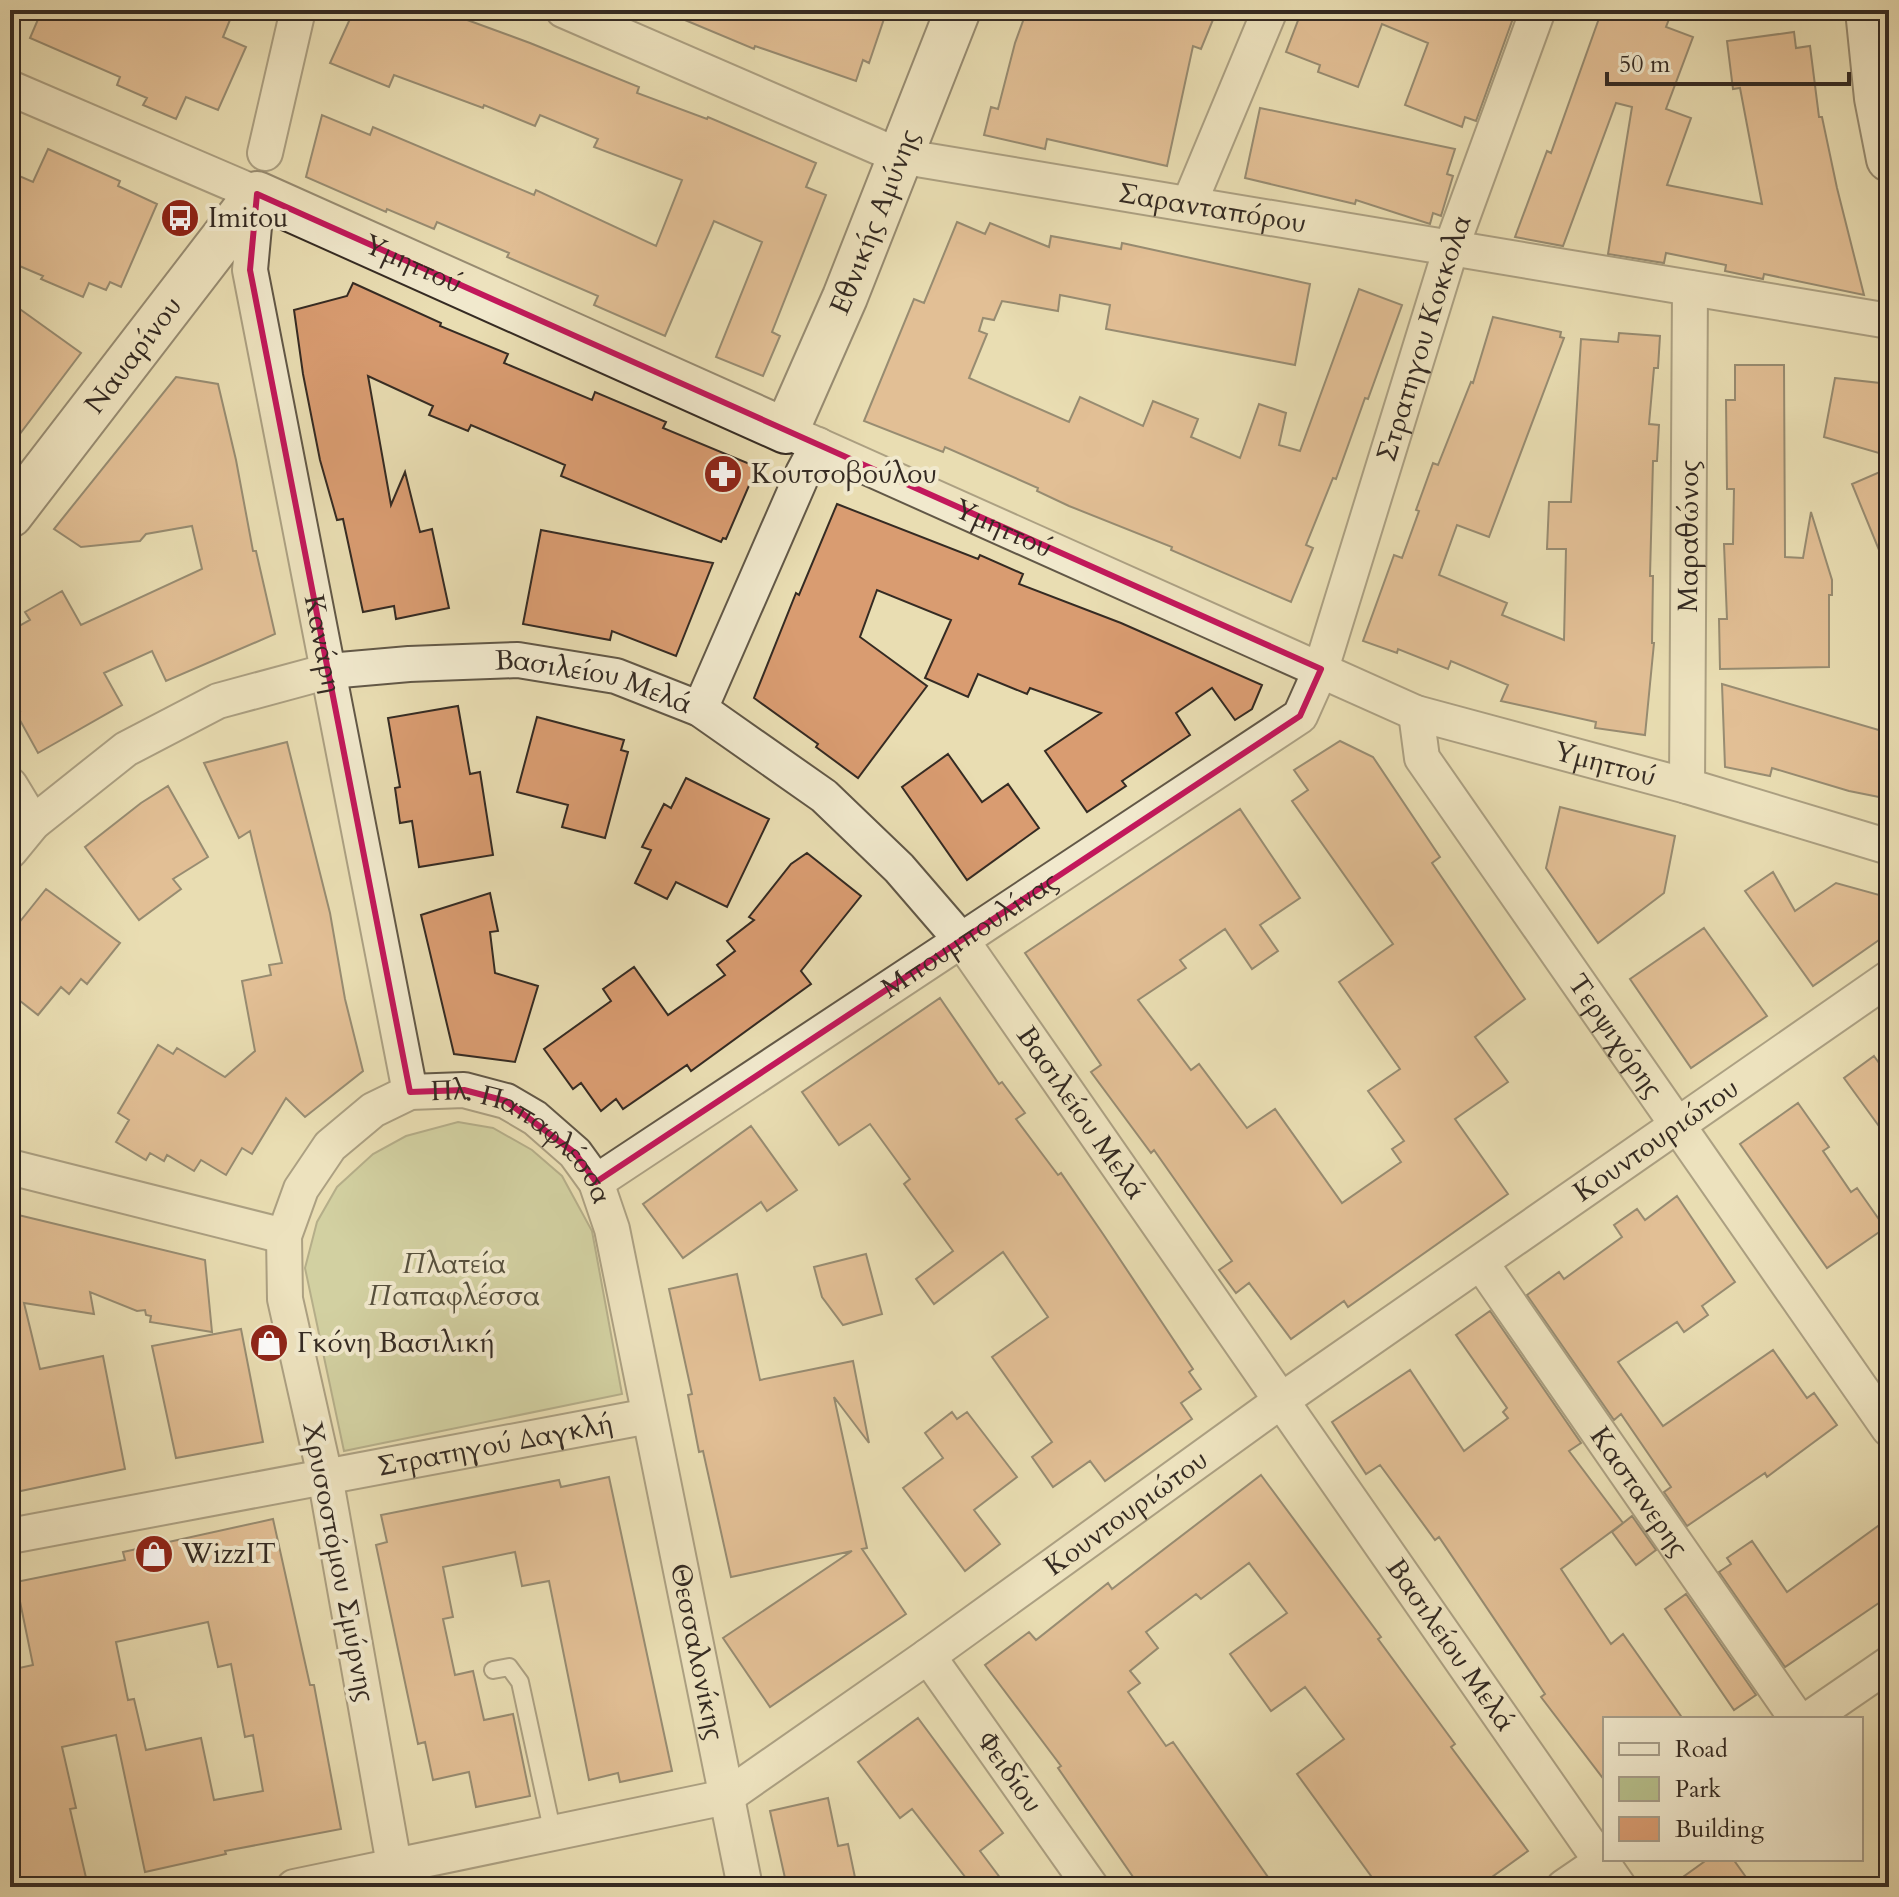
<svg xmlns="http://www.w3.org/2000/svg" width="1899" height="1897" font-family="Cardo,serif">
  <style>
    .green { fill: #b7c08c; stroke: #767658; stroke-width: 2 }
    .building { fill: #d99c71; stroke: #352b23; stroke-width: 2; fill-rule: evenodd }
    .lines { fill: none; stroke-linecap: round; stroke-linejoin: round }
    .lane-casing { stroke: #625847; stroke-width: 20 }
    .street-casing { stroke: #625847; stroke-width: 38 }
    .secondary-casing { stroke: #352b23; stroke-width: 48 }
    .lane { stroke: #f1e9cd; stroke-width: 16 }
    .street { stroke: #f1e9cd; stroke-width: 34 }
    .secondary { stroke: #f1e9cd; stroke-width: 44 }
    .marked { fill: none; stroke: #c2185b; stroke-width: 6; stroke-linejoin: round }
    .labels { text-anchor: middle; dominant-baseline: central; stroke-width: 8; stroke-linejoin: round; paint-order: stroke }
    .street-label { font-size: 28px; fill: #352b23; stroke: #f1e9cd }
    .poi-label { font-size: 28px; fill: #352b23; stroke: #f1e9cd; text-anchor: start }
    .park-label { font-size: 28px; font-style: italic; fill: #56503d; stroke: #f1e9cd }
  </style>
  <rect width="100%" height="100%" fill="#e9ddb2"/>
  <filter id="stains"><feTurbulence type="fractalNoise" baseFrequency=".0025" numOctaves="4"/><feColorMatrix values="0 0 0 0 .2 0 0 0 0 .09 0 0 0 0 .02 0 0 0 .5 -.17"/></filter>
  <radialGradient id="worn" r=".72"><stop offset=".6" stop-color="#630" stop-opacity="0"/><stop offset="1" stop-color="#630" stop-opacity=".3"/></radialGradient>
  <path class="green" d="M458,1122L493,1128L532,1150L562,1176L592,1231L622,1394L344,1451L305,1268L317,1222L337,1187L373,1154L406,1136Z"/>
  <path class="building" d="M42,10H234L223,37L246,47L218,110L186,97L176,119L143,105L147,98L117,85L120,77L30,38Z
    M354,10H440L530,43L639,87L637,93L707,119L708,117L816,163L806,187L826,195L772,332L780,336L763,376L716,357L762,242L714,221L665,336L594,305L598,296L507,257L509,253L437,222L434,229L387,209L386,212L306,177L322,115L370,135L373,127L534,195L536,190L656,246L682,180L594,147L598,139L540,115L535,126L484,105L483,108L394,75L389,87L330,63Z
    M661,10H887L869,63L863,60L856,81L755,46L754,49Z
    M1027,10H1217L1201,49L1193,46L1167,166L1047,139L1045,149L984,135L991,107L998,109L1015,43Z
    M1302,10H1516L1476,121L1465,117L1462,127L1405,105L1428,43L1382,24L1358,87L1318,72L1320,65L1286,52Z
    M1602,10H1644L1669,19L1666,27L1693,37L1666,109L1691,118L1667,185L1762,204L1740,88L1733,89L1727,41L1794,32L1796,48L1810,46L1819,117H1822L1837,188L1864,295L1764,274L1763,279L1725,271L1726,265L1666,253L1664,263L1608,254L1632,107L1616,103L1563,246L1515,237L1547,151L1551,153Z
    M1260,108L1455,149L1447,174L1453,176L1441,216L1433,213L1430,224L1356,200L1355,204L1245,178Z
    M48,149L120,181L118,186L157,204L121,287L110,282L106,290L89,283L83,297L41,279L43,276L10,262V172L33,182Z
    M957,222L985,234L990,223L1049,247L1051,236L1121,249L1122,243L1310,284L1295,365L1106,329L1110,305L1060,295L1058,311L1002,301L994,320L983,318L979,331L987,334L969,378L1069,422L1080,397L1143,426L1153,401L1198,419L1191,437L1240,458L1259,404L1286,413L1279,445L1300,451L1359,289L1402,305L1368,399L1365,398L1336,479L1333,478L1306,545L1313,548L1291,602L1171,550L1172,547L1069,506L1037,491L1038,488L945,447L943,452L864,421L914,299L924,303Z
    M353,283L441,323L440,326L508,354L504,363L592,400L595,392L666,422L663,428L757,467L726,539L723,538L721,542L561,476L565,465L471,425L468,431L429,415L433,406L368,376L391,505L405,472L420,532L432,529L449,608L396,619L394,606L363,612L343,519L337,520L320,460L303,374L294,310L347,296Z
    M10,302L81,353L10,447Z
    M1493,317L1561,332L1560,337L1564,338L1489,537L1457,525L1439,575L1507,603L1502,615L1564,640L1566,549H1547L1549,502H1571L1581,339L1618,342L1619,333L1660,336L1658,368H1654L1649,424L1659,425L1657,461H1653L1650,576H1653L1652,643H1654L1645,735L1595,728L1596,722L1501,701L1508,685L1451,661L1448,669L1398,649L1397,653L1363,641L1394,555L1402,558L1419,511L1416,510L1433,463L1438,465L1471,382L1473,383Z
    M1735,365H1784L1785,557L1803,558L1811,512L1832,580V595H1829V667L1720,669L1719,619H1727L1724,544H1733L1734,489H1727L1726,400H1735Z
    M176,377L218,384L236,460L253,551H256L275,634L166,681L152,651L104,673L122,705L38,753L16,713L20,711L10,692V631L30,620L25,612L62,591L81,625L202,569L192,526L146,534L140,541L81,547L54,529Z
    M1835,378L1889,384V456L1824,437Z
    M1889,468V572H1888L1852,484Z
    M837,504L978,559L980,555L1023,574L1019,584L1121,623L1262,685L1252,709L1235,720L1212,688L1176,713L1190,735L1122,781L1126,786L1087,812L1045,751L1101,713L1030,688L1027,694L978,674L968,697L925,678L951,620L877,590L860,637L927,686L858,778L816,747L818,744L754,698L796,593L799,595Z
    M541,530L713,563L676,656L612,631L610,640L523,624Z
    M1722,684L1889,733V799L1849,791L1772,768L1770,776L1725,767Z
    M458,706L470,774L480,772L493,855L419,867L412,821L400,823L395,788L400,787L388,718Z
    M537,717L624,740L621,750L628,752L605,838L562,827L568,805L517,792Z
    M1340,741L1373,757L1440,857L1432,863L1525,999L1475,1037L1508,1082L1455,1119L1508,1194L1348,1307L1344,1301L1291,1339L1249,1283L1236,1293L1219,1270L1232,1261L1154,1150L1151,1153L1091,1072L1101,1065L1025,953L1240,809L1300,898L1260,925L1278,951L1252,969L1225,929L1180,960L1186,968L1138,1000L1191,1070L1199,1064L1247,1128L1275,1109L1342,1203L1401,1162L1392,1149L1404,1141L1368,1091L1400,1069L1339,982L1393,944L1292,801L1308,790L1294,770Z
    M287,742L330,913L345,999L363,1071L305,1117L286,1098L252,1154L242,1148L226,1175L201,1160L194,1171L167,1155L164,1161L150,1153L146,1160L116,1142L129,1120L118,1113L158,1045L173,1054L177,1048L225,1077L255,1051L242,981L271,975L269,965L282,963L250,831L239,838L204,763Z
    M948,754L982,802L1008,784L1039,828L967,880L902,787Z
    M686,778L769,819L727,907L676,882L667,899L635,883L651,850L642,847L664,804L671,808Z
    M168,786L208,857L173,879L181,889L139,920L85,847L141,803Z
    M1560,807L1675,836L1664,893L1598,943L1546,868Z
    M807,853L861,896L801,971L811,984L691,1071L687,1065L623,1109L616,1099L601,1111L581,1083L573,1089L544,1049L611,1001L603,989L634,967L668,1015L725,975L717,965L735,951L727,941L754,920L749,917L791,864Z
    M1773,872L1795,911L1836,883L1883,896L1889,910V933L1813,986L1745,891Z
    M46,889L120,943L87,984L81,979L69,994L61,987L38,1015L10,993V934Z
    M490,893L498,931L490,932L495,973L538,986L515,1062L454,1054L421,915Z
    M1704,928L1767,1016L1691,1068L1630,979Z
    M940,998L999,1084L1002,1082L1025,1113L1016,1119L1058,1175L1061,1173L1103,1234L1193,1369L1189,1372L1201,1389L1181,1403L1192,1419L1105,1481L1090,1461L1053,1487L1032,1457L1052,1442L992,1357L1048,1317L1003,1252L934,1304L916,1279L953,1251L904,1184L910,1179L870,1124L839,1145L802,1092Z
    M1874,1056L1889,1077V1140L1844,1078Z
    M1798,1103L1829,1147L1823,1151L1851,1192L1857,1188L1885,1228L1827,1268L1740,1144Z
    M751,1126L797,1190L767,1211L761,1202L683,1258L643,1204Z
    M1677,1196L1735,1282L1702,1306L1708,1315L1684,1332L1677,1322L1618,1362L1663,1426L1773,1350L1807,1398L1814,1393L1837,1425L1767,1477L1765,1473L1687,1526L1664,1492L1671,1487L1621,1414L1614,1420L1527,1295L1559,1272L1564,1279L1622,1237L1614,1225L1637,1209L1645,1220Z
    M10,1213L205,1260L212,1332L150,1322L151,1316L146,1315L145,1310L137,1311L90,1292L94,1314L24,1303L40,1369L103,1356L125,1469L16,1492L10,1463Z
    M866,1254L882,1314L843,1325L822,1297L814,1267Z
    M737,1274L760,1380L853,1361L869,1443L834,1397L867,1548L862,1549L906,1614L770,1707L723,1638L852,1551L731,1577L703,1451L699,1452L688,1395L692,1394L669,1289Z
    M1490,1311L1581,1443L1569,1451L1623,1523L1561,1569L1611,1644L1623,1634L1683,1719H1605V1781L1541,1697L1545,1694L1439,1537L1435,1540L1380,1465L1366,1474L1332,1422L1410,1370L1464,1451L1508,1418L1503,1412L1507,1408L1456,1335Z
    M241,1329L263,1442L176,1458L152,1346Z
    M952,1412L957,1419L967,1412L1017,1477L974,1510L1000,1544L965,1571L903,1488L943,1458L925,1433Z
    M1261,1475L1381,1637L1378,1639L1455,1744L1451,1747L1528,1851L1478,1887H1379L1297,1774L1344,1739L1305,1687L1271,1711L1230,1654L1287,1613L1249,1563L1201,1599L1196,1594L1146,1632L1158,1648L1130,1671L1140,1683L1128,1692L1166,1746L1173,1742L1275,1887H1140L1058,1768L1061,1766L985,1665L1029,1632L1036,1640L1108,1583L1112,1589Z
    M609,1477L672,1771L620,1782L618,1773L589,1780L549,1581L522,1586L515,1552L443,1567L453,1617L443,1619L455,1675L473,1671L484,1720L513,1714L530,1796L476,1807L469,1772L433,1780L425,1742L418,1744L376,1545L387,1542L381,1515L559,1480L561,1487Z
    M1632,1516L1656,1550L1636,1565L1612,1532Z
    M1889,1518V1596L1785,1667L1719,1572L1731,1564L1727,1558L1752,1541L1787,1592Z
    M273,1519L310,1685H314L341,1829L225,1851L226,1854L145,1872L116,1735L62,1747L76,1808L70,1809L87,1882L67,1887H10V1670L33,1665L16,1582L125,1560L123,1552ZM208,1622L218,1667L231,1664L245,1737L253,1735L263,1791L214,1800L201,1738L146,1750L134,1699L128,1700L116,1642Z
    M1686,1594L1756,1695L1734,1710L1665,1609Z
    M918,1718L1003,1833L980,1851L1007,1887H973L912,1809L900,1818L858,1762Z
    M828,1798L838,1846L848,1844L857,1887H787L770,1811Z
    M1708,1859H1733L1753,1887H1669Z"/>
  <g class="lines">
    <g class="lane-casing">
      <path id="lane" d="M493,1670L509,1667L520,1682L553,1834"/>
    </g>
    <g class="street-casing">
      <g id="street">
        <path id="s1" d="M563,10L899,156L1889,321"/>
        <path id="s2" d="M10,88L257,194L250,270L410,1092"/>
        <path d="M265,153L298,10"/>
        <path d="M1189,204L1270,10"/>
        <path id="s3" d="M786,431L1416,713L1687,786L1889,847"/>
        <path d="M700,709L803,473L818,445"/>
        <path id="s4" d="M1416,713L1422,758L1889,1429"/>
        <path d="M10,785L33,823"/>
        <path id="s5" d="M1687,786L1690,288"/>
        <path id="s6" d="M10,851L33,823L126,749L218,701L329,671L409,664L518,660L616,676L700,709L824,796L899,868L962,941L1619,1887"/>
        <path d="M10,1167L284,1236"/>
        <path id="s7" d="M596,1182L1300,716L1321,669L1451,248L1538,10"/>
        <path id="s8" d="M1481,1263L1797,1719"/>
        <path id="s9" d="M10,1536L649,1416"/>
        <path id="s10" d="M928,1656L1091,1887"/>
        <path d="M1809,1719L1889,1664"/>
        <path id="s11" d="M294,1887L726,1797L928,1656L1282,1400L1889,978"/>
        <path id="s12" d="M398,1887L325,1476L285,1299L284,1236L301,1189L330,1146L373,1110L410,1092L464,1090L506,1101L535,1118L575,1153L596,1182L612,1229L745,1887"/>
        <path d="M1564,1887L1605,1859"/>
      </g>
    </g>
    <g class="secondary-casing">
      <g id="secondary">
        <path d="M1868,10L1877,98L1889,159"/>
        <path id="s13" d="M10,515L257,194L786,431L845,297L958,10"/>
      </g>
    </g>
    <use href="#lane" class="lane"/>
    <use href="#street" class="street"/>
    <use href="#secondary" class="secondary"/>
  </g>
  <path d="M0 0H1899V1897H0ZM257,194L1321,669L1300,716L596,1182L575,1153L506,1101L464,1090L410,1092L250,270Z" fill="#e9ddb2" fill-opacity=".55" fill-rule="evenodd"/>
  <path class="marked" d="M257,194L1321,669L1300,716L596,1182L575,1153L506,1101L464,1090L410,1092L250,270Z"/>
  <defs>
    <g id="bus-disc" transform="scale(2)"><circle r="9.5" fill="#8f2418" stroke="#f1e9cd"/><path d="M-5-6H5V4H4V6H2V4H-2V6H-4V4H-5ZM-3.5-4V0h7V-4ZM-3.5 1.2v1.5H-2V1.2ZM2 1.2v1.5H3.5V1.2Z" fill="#fff"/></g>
    <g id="pharmacy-disc" transform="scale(2)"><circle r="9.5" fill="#8f2418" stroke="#f1e9cd"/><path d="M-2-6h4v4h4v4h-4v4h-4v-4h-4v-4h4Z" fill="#fff"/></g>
    <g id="shop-disc" transform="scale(2)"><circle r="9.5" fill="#8f2418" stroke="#f1e9cd"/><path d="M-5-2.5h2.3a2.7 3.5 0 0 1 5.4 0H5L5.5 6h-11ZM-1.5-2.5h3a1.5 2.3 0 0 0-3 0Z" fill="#fff"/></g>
  </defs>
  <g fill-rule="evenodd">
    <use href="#bus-disc" x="180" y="218"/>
    <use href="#pharmacy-disc" x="723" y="474"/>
    <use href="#shop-disc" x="269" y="1343"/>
    <use href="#shop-disc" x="154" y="1554"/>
  </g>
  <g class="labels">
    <g class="street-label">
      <text stroke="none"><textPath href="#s1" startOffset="684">Σαρανταπόρου</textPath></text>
      <text stroke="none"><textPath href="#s13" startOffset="1212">Εθνικής Αμύνης</textPath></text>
      <text stroke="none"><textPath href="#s13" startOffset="576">Υμηττού</textPath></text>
      <text stroke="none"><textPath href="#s7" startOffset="1242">Στρατηγου Κοκκολα</textPath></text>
      <text stroke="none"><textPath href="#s13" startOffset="202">Ναυαρίνου</textPath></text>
      <text stroke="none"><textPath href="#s3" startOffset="238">Υμηττού</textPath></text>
      <text stroke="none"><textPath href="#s5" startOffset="250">Μαραθώνος</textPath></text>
      <text stroke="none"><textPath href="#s2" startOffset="726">Κανάρη</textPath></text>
      <text stroke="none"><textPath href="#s6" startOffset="642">Βασιλείου Μελά</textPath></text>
      <text stroke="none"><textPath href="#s3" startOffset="886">Υμηττού</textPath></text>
      <text stroke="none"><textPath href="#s7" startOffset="448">Μπουμπουλίνας</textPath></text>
      <text stroke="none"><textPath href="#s4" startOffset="384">Τερψιχόρης</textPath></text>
      <text stroke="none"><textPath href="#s6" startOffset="1314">Βασιλείου Μελά</textPath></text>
      <text stroke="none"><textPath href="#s11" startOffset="1580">Κουντουριώτου</textPath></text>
      <text stroke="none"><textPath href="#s12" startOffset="992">Πλ. Παπαφλέσσα</textPath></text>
      <text stroke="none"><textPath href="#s9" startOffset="494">Στρατηγού Δαγκλή</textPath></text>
      <text stroke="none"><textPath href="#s8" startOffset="278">Καστανερης</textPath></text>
      <text stroke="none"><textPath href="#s11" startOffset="932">Κουντουριώτου</textPath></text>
      <text transform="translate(339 1562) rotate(79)">Χρυσοστόμου Σμύρνης</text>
      <text stroke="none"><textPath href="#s6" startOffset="1962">Βασιλείου Μελά</textPath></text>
      <text stroke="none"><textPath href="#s12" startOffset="1562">Θεσσαλονίκης</textPath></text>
      <text stroke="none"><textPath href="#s10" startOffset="142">Φειδίου</textPath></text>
    </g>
    <g class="poi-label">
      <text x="208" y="218">Imitou</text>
      <text x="751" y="474">Κουτσοβούλου</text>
      <text x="297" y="1343">Γκόνη Βασιλική</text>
      <text x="182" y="1554">WizzIT</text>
    </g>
    <g class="park-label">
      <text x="454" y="1264">Πλατεία<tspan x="454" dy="32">Παπαφλέσσα</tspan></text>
    </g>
  </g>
  <rect width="1899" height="1897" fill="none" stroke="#e9ddb2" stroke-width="40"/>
  <rect x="12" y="12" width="1875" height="1873" fill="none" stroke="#352b23" stroke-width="4"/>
  <rect x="20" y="20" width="1859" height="1857" fill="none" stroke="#352b23" stroke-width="2"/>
  <rect x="1603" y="1717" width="260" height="144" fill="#f1e9cd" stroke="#a69d89" stroke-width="2"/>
  <rect x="1619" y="1743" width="40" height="12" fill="#f1e9cd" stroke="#a69d89" stroke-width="2"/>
  <text x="1675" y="1757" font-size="24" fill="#352b23">Road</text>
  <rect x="1619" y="1777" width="40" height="24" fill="#b7c08c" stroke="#a69d89" stroke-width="2"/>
  <text x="1675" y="1797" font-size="24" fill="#352b23">Park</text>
  <rect x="1619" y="1817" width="40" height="24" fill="#d99c71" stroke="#a69d89" stroke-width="2"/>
  <text x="1675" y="1837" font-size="24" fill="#352b23">Building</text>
  <path d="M1607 72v12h242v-12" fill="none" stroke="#352b23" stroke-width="4"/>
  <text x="1619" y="72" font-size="24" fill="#352b23" stroke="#f1e9cd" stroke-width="6" paint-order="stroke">50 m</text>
  <rect width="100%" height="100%" filter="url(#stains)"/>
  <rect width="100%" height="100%" fill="url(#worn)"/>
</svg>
